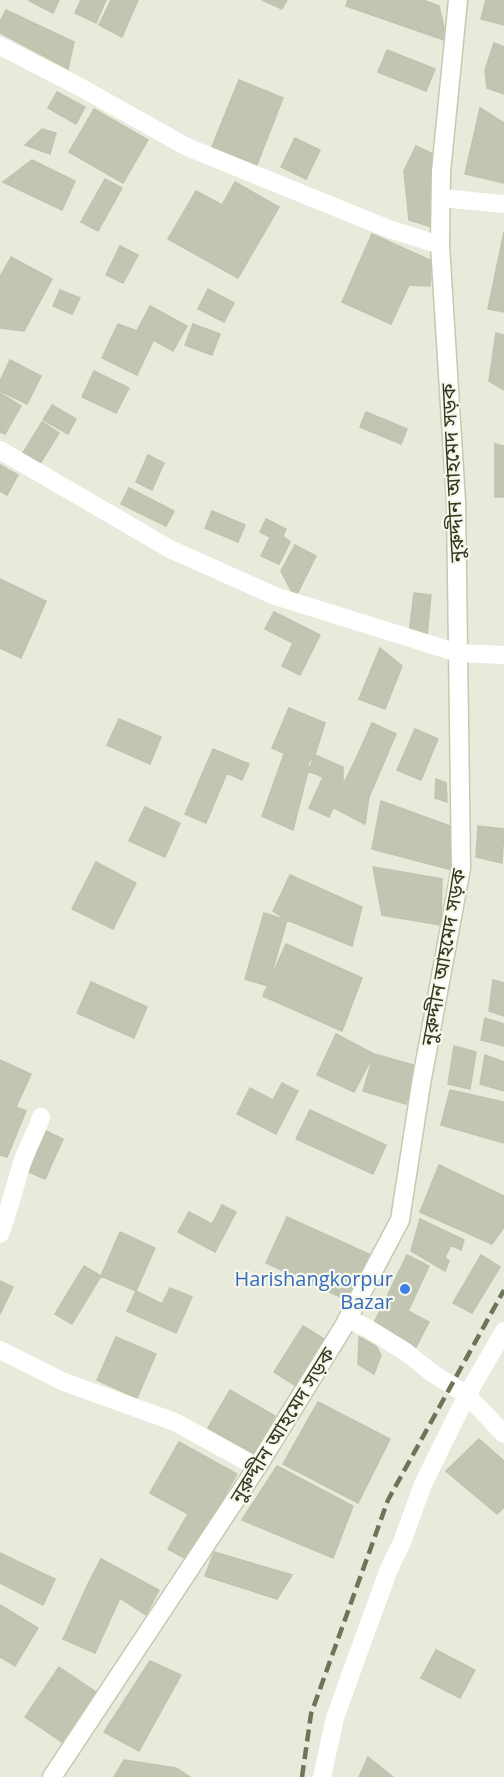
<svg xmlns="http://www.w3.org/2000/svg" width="504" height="1777" font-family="'Open Sans','Noto Sans Bengali',sans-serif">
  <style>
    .building { fill: #c1c5b2; stroke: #c0c4ae; stroke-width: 1.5 }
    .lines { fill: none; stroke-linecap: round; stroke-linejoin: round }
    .secondary-casing { stroke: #c4caaf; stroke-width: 21 }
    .street { stroke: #fff; stroke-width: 18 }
    .secondary { stroke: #fff; stroke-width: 18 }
    .rail { stroke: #6c7657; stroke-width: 4.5; stroke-dasharray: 12 6; stroke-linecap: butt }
    .shop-dot { fill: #3f7fe0; stroke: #f6f7ed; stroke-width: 2 }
    .labels { text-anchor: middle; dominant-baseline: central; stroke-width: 4.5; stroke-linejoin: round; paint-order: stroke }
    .street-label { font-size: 20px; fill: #313a1d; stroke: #f6f7ed }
    .shop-label { font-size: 20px; fill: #366cbe; stroke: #f6f7ed; text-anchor: end }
  </style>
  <rect width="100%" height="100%" fill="#e8eadc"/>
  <path class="building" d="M28,0H59L53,13Z
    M81,0H106L96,23L75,13Z
    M111,0H138L122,37L99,25Z
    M262,0H287L282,9Z
    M348,0H423L439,6L447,41L346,6Z
    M486,0H504V25L481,19Z
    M6,10L74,42L68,69L0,33V22Z
    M494,43L504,47V94L487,88L485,70Z
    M387,50L435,69L426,91L378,72Z
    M239,80L283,98L256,167L211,149Z
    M57,92L85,107L76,124L48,108Z
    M480,108L504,123V183L465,174Z
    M94,109L148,140L123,183L69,152Z
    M42,129L56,133L50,154L25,145Z
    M295,138L320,150L306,179L281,167Z
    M416,146L433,154L432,227L409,220L404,171Z
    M32,160L75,181L62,210L3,182Z
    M105,179L122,188L98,231L81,222Z
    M235,182L279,207L238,278L168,239L196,191L222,205Z
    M504,232V312L488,309Z
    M372,234L432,261L430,286L409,285L391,324L342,302Z
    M120,246L138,255L123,283L106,275Z
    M11,257L52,279L24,331L0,328V277Z
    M208,289L234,303L224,322L198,309Z
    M60,290L80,298L72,314L53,306Z
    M150,306L187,326L173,351L137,331Z
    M118,324L137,331L153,341L137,375L102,358Z
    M193,324L220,334L212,355L185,345Z
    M496,333L504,335V390L489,381Z
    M10,360L41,376L27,404L0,391V381Z
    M94,371L129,388L116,413L82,397Z
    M0,393L21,406L5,434L0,432Z
    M52,405L76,419L68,434L43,420Z
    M366,412L407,429L401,444L360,427Z
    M42,422L59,433L38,467L21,456Z
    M495,444L504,446V497H495Z
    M148,455L164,463L152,490L136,482Z
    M0,465L18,475L7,495L0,491Z
    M129,488L174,511L166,526L121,504Z
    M212,511L245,525L238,542L205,528Z
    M266,519L286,529L283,536L290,542L279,564L261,556L270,537L260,532Z
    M295,545L316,556L295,598L281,571Z
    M0,579L46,601L34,629L0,614Z
    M414,593L431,595L427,636L409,634Z
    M274,612L320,635L300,675L282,666L293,643L265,629Z
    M0,614L34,629L21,658L0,648Z
    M380,648L402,666L385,709L359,699Z
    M289,708L325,723L315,755L308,763L272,748Z
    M119,719L161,737L150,764L107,745Z
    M372,723L396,734L379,774L354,763Z
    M415,729L438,739L421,780L397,770Z
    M213,749L249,764L242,780L227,773L206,823L185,814Z
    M284,754L308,763V771L293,830L262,816Z
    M315,755L343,767V785L308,771Z
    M354,763L379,774L369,797L343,785Z
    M323,777L343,785L329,817L309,808Z
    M436,779L446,783L447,802L435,798Z
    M343,785L369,797L365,824L332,807Z
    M381,801L453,827L452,870L372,849Z
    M145,807L180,823L165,857L129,841Z
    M478,826L504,829L502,863L476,857Z
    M96,862L136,883L113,929L72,909Z
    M373,867L442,879L441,925L382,915Z
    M290,875L362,907L352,946L287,920L273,911Z
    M264,913L287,920L268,986L245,979Z
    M286,944L362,978L342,1031L263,996Z
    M493,980L504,983V1016L489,1011Z
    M91,982L147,1007L134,1038L77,1013Z
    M485,1018L504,1024V1046L481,1040Z
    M336,1034L374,1054L354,1092L317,1075Z
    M454,1046L476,1052L470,1089L448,1084Z
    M374,1054L417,1066L406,1104L363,1091Z
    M485,1055L504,1062V1091L480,1084Z
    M0,1060L31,1074L16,1107L0,1100Z
    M282,1083L298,1091L276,1134L237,1114L250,1088L273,1100Z
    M450,1090L504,1102V1143L441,1125Z
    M0,1100L26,1111L7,1157L0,1155Z
    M310,1110L386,1145L373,1174L296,1139Z
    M46,1131L63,1139L45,1179L29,1172Z
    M439,1165L504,1196V1227L492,1244L420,1212Z
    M222,1205L236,1212L215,1252L178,1232L189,1212L212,1224Z
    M287,1217L369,1254L347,1300L266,1263Z
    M420,1219L464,1240L461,1250L451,1245L445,1257L449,1261L445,1271L411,1251Z
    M120,1232L155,1248L136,1291L101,1276Z
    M407,1255L429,1266L408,1311L429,1322L415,1349L373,1325Z
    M481,1255L500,1267L472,1313L453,1303Z
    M84,1266L101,1276L72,1324L55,1314Z
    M0,1281L13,1287L0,1314Z
    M170,1288L192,1297L176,1333L127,1311L136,1291L162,1304Z
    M303,1326L324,1339L296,1386L274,1372Z
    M116,1337L156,1354L137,1398L97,1380Z
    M359,1337L376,1346L381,1355L374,1374L358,1364Z
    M230,1390L275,1416L254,1454L208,1428Z
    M318,1402L390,1439L358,1503L283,1464Z
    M479,1439L504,1461V1507L497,1514L446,1471Z
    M179,1442L237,1474L188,1560L168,1549L188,1514L150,1493Z
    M277,1466L353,1506L333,1558L242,1520Z
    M214,1552L292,1575L277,1599L205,1576Z
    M0,1553L55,1579L43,1605L0,1583Z
    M101,1559L159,1590L146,1615L120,1598L88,1584Z
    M88,1584L120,1598L95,1653L63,1639Z
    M0,1605L38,1628L15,1666L0,1657Z
    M436,1650L475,1670L460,1698L421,1678Z
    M150,1661L181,1675L139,1751L104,1732Z
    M59,1667L96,1692L62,1742L25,1717Z
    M368,1757L393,1777H359Z
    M124,1760L176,1768L190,1777H114Z"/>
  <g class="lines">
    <g class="secondary-casing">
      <path id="secondary" d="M52,1777L257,1467L344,1326L400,1220L421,1084L461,868L456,502L440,245L441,172L458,0"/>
    </g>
    <path class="street" d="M0,46L80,87L187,147L389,229L440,245
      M441,198L504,204
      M0,450L170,549L275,596L458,653L504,655
      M0,1234C9,1211 14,1189 21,1166C26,1149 36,1134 41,1117
      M348,1319L367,1328L406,1352L432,1373L467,1395L504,1434
      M0,1350L64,1382L175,1422L257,1467
      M322,1777L335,1718L350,1676L389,1569L402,1542L423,1484L467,1395L504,1331"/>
    <use href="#secondary" class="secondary"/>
    <path class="rail" d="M302,1777L311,1714L388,1500L504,1290"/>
  </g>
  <circle class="shop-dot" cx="405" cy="1289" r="6"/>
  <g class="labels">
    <g class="street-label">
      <text transform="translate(452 473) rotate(-93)">নুরুদ্দীন আহমেদ সড়ক</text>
      <text transform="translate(443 957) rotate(-80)">নুরুদ্দীন আহমেদ সড়ক</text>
      <text transform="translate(282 1425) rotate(-58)">নুরুদ্দীন আহমেদ সড়ক</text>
    </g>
    <g class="shop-label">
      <text x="393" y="1278">Harishangkorpur<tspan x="393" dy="23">Bazar</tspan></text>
    </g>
  </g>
</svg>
